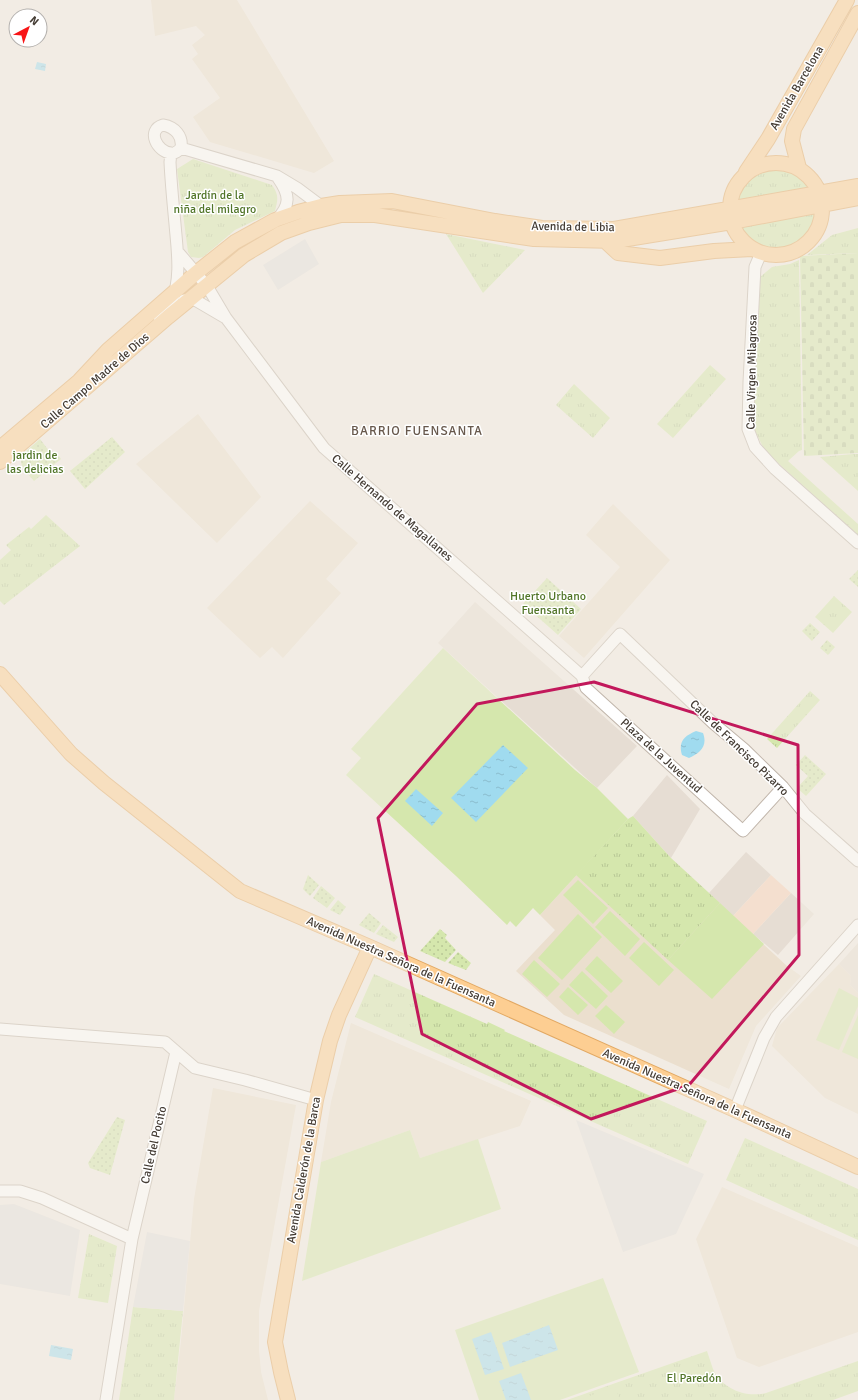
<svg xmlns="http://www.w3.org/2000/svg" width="858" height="1400" font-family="Signika,sans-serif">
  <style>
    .residential { fill: #e6ddd3 }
    .commercial { fill: #f4dfcf }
    .education { fill: #ebdfce }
    .grass { fill: url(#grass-tufts) }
    .cemetery { fill: url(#cemetery-stones) }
    .garden { fill: url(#garden-dots) }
    .pitch { fill: #d5e7ad }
    .parking { fill: #e3dfdd }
    .water { fill: url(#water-ripples) }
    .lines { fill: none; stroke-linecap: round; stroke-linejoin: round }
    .minor-casing { stroke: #c0b5aa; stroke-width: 13 }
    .major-casing { stroke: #e2a862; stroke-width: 16 }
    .minor { stroke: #fff; stroke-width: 11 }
    .major { stroke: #fdce92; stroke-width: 14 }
    .marked { fill: none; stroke: #c2185b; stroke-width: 3; stroke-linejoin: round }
    .labels { text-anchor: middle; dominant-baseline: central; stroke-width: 3; stroke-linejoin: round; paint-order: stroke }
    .street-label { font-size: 12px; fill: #443c34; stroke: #fff }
    .park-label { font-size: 12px; fill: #517528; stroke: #fff }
    .neighbourhood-label { font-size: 13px; letter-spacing: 1px; fill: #67584c; stroke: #fff }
  </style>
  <defs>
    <pattern id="grass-tufts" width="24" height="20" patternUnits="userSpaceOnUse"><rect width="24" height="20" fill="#d5e7ad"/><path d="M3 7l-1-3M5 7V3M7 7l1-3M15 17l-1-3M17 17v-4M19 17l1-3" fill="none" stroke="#b8c795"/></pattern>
    <pattern id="cemetery-stones" width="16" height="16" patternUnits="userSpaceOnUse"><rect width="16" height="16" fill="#d5e7ad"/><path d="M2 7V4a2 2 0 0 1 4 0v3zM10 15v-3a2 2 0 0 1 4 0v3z" fill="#b8c795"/></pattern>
    <pattern id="garden-dots" width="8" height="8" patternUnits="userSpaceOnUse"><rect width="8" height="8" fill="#d5e7ad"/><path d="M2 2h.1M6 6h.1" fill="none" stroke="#b8c795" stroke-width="1.8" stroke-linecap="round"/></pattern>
    <pattern id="water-ripples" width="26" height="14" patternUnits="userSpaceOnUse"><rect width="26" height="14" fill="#a0dbef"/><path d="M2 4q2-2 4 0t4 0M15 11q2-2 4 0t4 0" fill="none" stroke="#8bbdce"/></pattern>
  </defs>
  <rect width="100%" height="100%" fill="#f2ece4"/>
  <path class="residential" d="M475,602L637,746L597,788L438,643Z
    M667,775L700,809L671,858L633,816Z
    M746,852L771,875L733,916L709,893Z
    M791,893L814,914L778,955L753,934Z
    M858,943V993L850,985L851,976L839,964Z"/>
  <path class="commercial" d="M771,875L791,893L753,934L733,916Z"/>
  <path class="education" d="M151,0H237L334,161L314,173L210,142L193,117L220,98L192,59L198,54L192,45L205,35L196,26L155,36Z
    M198,414L261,497L217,543L136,464Z
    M310,501L358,543L326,579L341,593L283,658L272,647L260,658L207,608Z
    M613,504L670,560L584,658L559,636L620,567L586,535Z
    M628,819L787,966L801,976L756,1026L729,1089L564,1015L516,971L555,930L540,915Z
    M839,964L851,976L850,985L858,993V1114L825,1098L772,1046L777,1028Z
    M351,1023L531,1101L520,1126L420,1158L410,1130L321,1162L331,1102Z
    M213,1088L296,1105L259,1311V1350L261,1372L268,1400H174L181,1341L194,1199Z
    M722,1187L858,1247V1332L759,1367L737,1358L696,1239Z"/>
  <path class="grass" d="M193,159L272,185C279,195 278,199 275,211L235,230L203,257L199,258L191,257L188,252L177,169Z
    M776,169C791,171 801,176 810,188L737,202C743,182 755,171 776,169Z
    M816,213C808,254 764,261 740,227Z
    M858,228V253L807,255L832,235Z
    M446,234L525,250L483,293Z
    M799,260L802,450L799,451L788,461L858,524V535L779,464L764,449L755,431L752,410L760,277L772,267L790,264Z
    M710,365L726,379L673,438L657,424Z
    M574,384L610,418L593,438L556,405Z
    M858,454V491L820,457L853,454Z
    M46,515L80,546L4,605L0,601V560L11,550L6,545L29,527L31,529Z
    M834,596L852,612L833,633L815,617Z
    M810,691L820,700L777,748L767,739Z
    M633,816L671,858L720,903L668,960L576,875L628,819Z
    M374,974L487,1024L488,1022L505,1030L504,1031L707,1121L688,1164L355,1017Z
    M745,1138L858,1189V1240L726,1180Z
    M89,1234L117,1246L108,1303L78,1298Z
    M133,1307L183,1311L174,1400H119Z
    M707,1351C709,1357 711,1363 713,1369C722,1389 746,1398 766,1393L858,1361V1391L833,1400H567Z"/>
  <path class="cemetery" d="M858,253V453L804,456L800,256Z"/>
  <path class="garden" d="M315,213L223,264L220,260L231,252L267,230Z
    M112,437L125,452L85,489L70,471Z
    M40,439L53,456L57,453L61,459L34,481C13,458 19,458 40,439Z
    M858,570V587L849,579Z
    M547,578L581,609L558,635L523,604Z
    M810,623L820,632L812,641L802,631Z
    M827,640L835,647L828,655L820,648Z
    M805,755L826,774L806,796L797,788L808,776L796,765Z
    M308,875L319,885L310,896L303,889Z
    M321,886L335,898L327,908L313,898Z
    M338,900L346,907L340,915L330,910Z
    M369,913L381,923L374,933L359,925Z
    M383,925L398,937L394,942L376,934Z
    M440,929L447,935L445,938L456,950L445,962L420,951Z
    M458,952L471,963L466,970L448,963Z
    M117,1117L125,1120L110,1175L90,1168L88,1163Z"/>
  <path class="pitch" d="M443,648L575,770L597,788L628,819L540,915L533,908L516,927L510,921L507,925L456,876L346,775L361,758L351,749Z
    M578,880L608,908L593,924L563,895Z
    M720,903L764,944L712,999L668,960Z
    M610,911L640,939L625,956L595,927Z
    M578,914L602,937L562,980L538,958Z
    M644,942L674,970L659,986L629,958Z
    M597,956L623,981L611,993L585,969Z
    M534,960L560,984L547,997L522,974Z
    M582,971L608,996L596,1009L569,985Z
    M568,987L588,1005L578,1015L559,997Z
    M839,988L858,998V1006L839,1050L816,1040Z
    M606,1005L625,1022L614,1034L595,1016Z
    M858,1015V1059L842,1052Z
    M410,1130L420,1158L478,1139L501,1209L302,1281L321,1162Z
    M603,1278L639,1372L560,1400H479L455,1330Z
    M615,1387L620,1400H578Z"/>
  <path class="parking" d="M305,239L319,264L278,290L263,265Z
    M576,1120L704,1174L676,1234L623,1252Z
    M14,1204L80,1230L70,1296L0,1284V1205Z
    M147,1232L190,1241L183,1311L133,1307Z"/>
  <path class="water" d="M37,62L46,64L45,71L35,69Z
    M696,731L703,733C708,746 700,753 689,758L682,755C678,742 684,736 696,731Z
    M503,745L528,768L476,822L451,798Z
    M416,789L443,813L432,826L405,801Z
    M549,1325L558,1350L510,1367L502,1343Z
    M491,1332L504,1369L485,1375L472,1339Z
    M51,1345L73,1349L71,1360L49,1356Z
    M521,1373L531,1400H506L499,1381Z"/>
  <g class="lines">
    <g class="minor-casing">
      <path id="minor" d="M163,125C175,127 183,136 181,148C178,151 175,154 171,153C157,152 146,130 163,125Z
        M181,148L277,176L297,188L321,206L327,209
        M276,220C291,205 290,195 278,178
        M178,252L207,286L226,318L324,448L582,676
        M761,253L755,267L749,382L748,429L755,447L775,469L858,543
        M184,300H195L224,317
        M159,317C164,313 168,309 171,303C182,279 177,249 175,224C173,203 171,183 170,162L171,153
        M783,787L743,831L586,688L582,676L620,634L713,723L744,749L783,787L805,814L858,861
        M0,1029L165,1042L195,1068L245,1080L316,1100
        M735,1110L764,1038L776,1017L858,925
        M0,1191H20L42,1198L132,1239
        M106,1400L132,1239L176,1052"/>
    </g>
    <g class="major-casing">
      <path id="major" d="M730 209a46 46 0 1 1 92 0a46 46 0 1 1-92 0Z
        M799,168L792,141L794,129L858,13
        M746,172L768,139L847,0
        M604,240L618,253L660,258L714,251L752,249
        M0,448L79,381L108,350L196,273L235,242L275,220L298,212L321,206L340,203L392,201L495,221L542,228L614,229L858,186
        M0,462L168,317L244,255L281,233L309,223L341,215H375L534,239L615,241L732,222L858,198
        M0,674L71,754L104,783L240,891L370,947L735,1110L858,1167
        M288,1400L281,1372L275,1342L316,1100L330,1041L339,1015L370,947"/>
    </g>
    <use href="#minor" class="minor"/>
    <use href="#major" class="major"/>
  </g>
  <path d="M0 0H858V1400H0ZM594,682L798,745L799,955L689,1085L591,1119L422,1034L378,818L477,704Z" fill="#f2ece4" fill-opacity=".55" fill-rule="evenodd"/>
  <path class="marked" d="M594,682L798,745L799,955L689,1085L591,1119L422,1034L378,818L477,704Z"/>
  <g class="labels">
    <g class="street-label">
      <text transform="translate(797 88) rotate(-60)">Avenida Barcelona</text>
      <text transform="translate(573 227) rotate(1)">Avenida de Libia</text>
      <text transform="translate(752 372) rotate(-89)">Calle Virgen Milagrosa</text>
      <text transform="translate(95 381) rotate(-41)">Calle Campo Madre de Dios</text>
      <text transform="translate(392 508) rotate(41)">Calle Hernando de Magallanes</text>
      <text transform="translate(739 748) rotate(44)">Calle de Francisco Pizarro</text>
      <text transform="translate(661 756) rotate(42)">Plaza de la Juventud</text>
      <text transform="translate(401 962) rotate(24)">Avenida Nuestra Señora de la Fuensanta</text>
      <text transform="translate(697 1094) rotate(24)">Avenida Nuestra Señora de la Fuensanta</text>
      <text transform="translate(154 1145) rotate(-77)">Calle del Pocito</text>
      <text transform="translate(304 1170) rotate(-80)">Avenida Calderón de la Barca</text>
    </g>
    <g class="park-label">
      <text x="215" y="195">Jardín de la<tspan x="215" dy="14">niña del milagro</tspan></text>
      <text x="35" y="455">jardin de<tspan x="35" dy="14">las delicias</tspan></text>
      <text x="548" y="596">Huerto Urbano<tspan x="548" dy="14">Fuensanta</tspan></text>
      <text x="694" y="1378">El Paredón</text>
    </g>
    <g class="neighbourhood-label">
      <text x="417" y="431">BARRIO FUENSANTA</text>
    </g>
  </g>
  <g transform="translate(28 28) rotate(41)"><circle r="19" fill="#ffffff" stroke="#b4b1ae"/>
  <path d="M0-3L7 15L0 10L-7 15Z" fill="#f81516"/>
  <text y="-6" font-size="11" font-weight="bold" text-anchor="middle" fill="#443c34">N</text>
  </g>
</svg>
